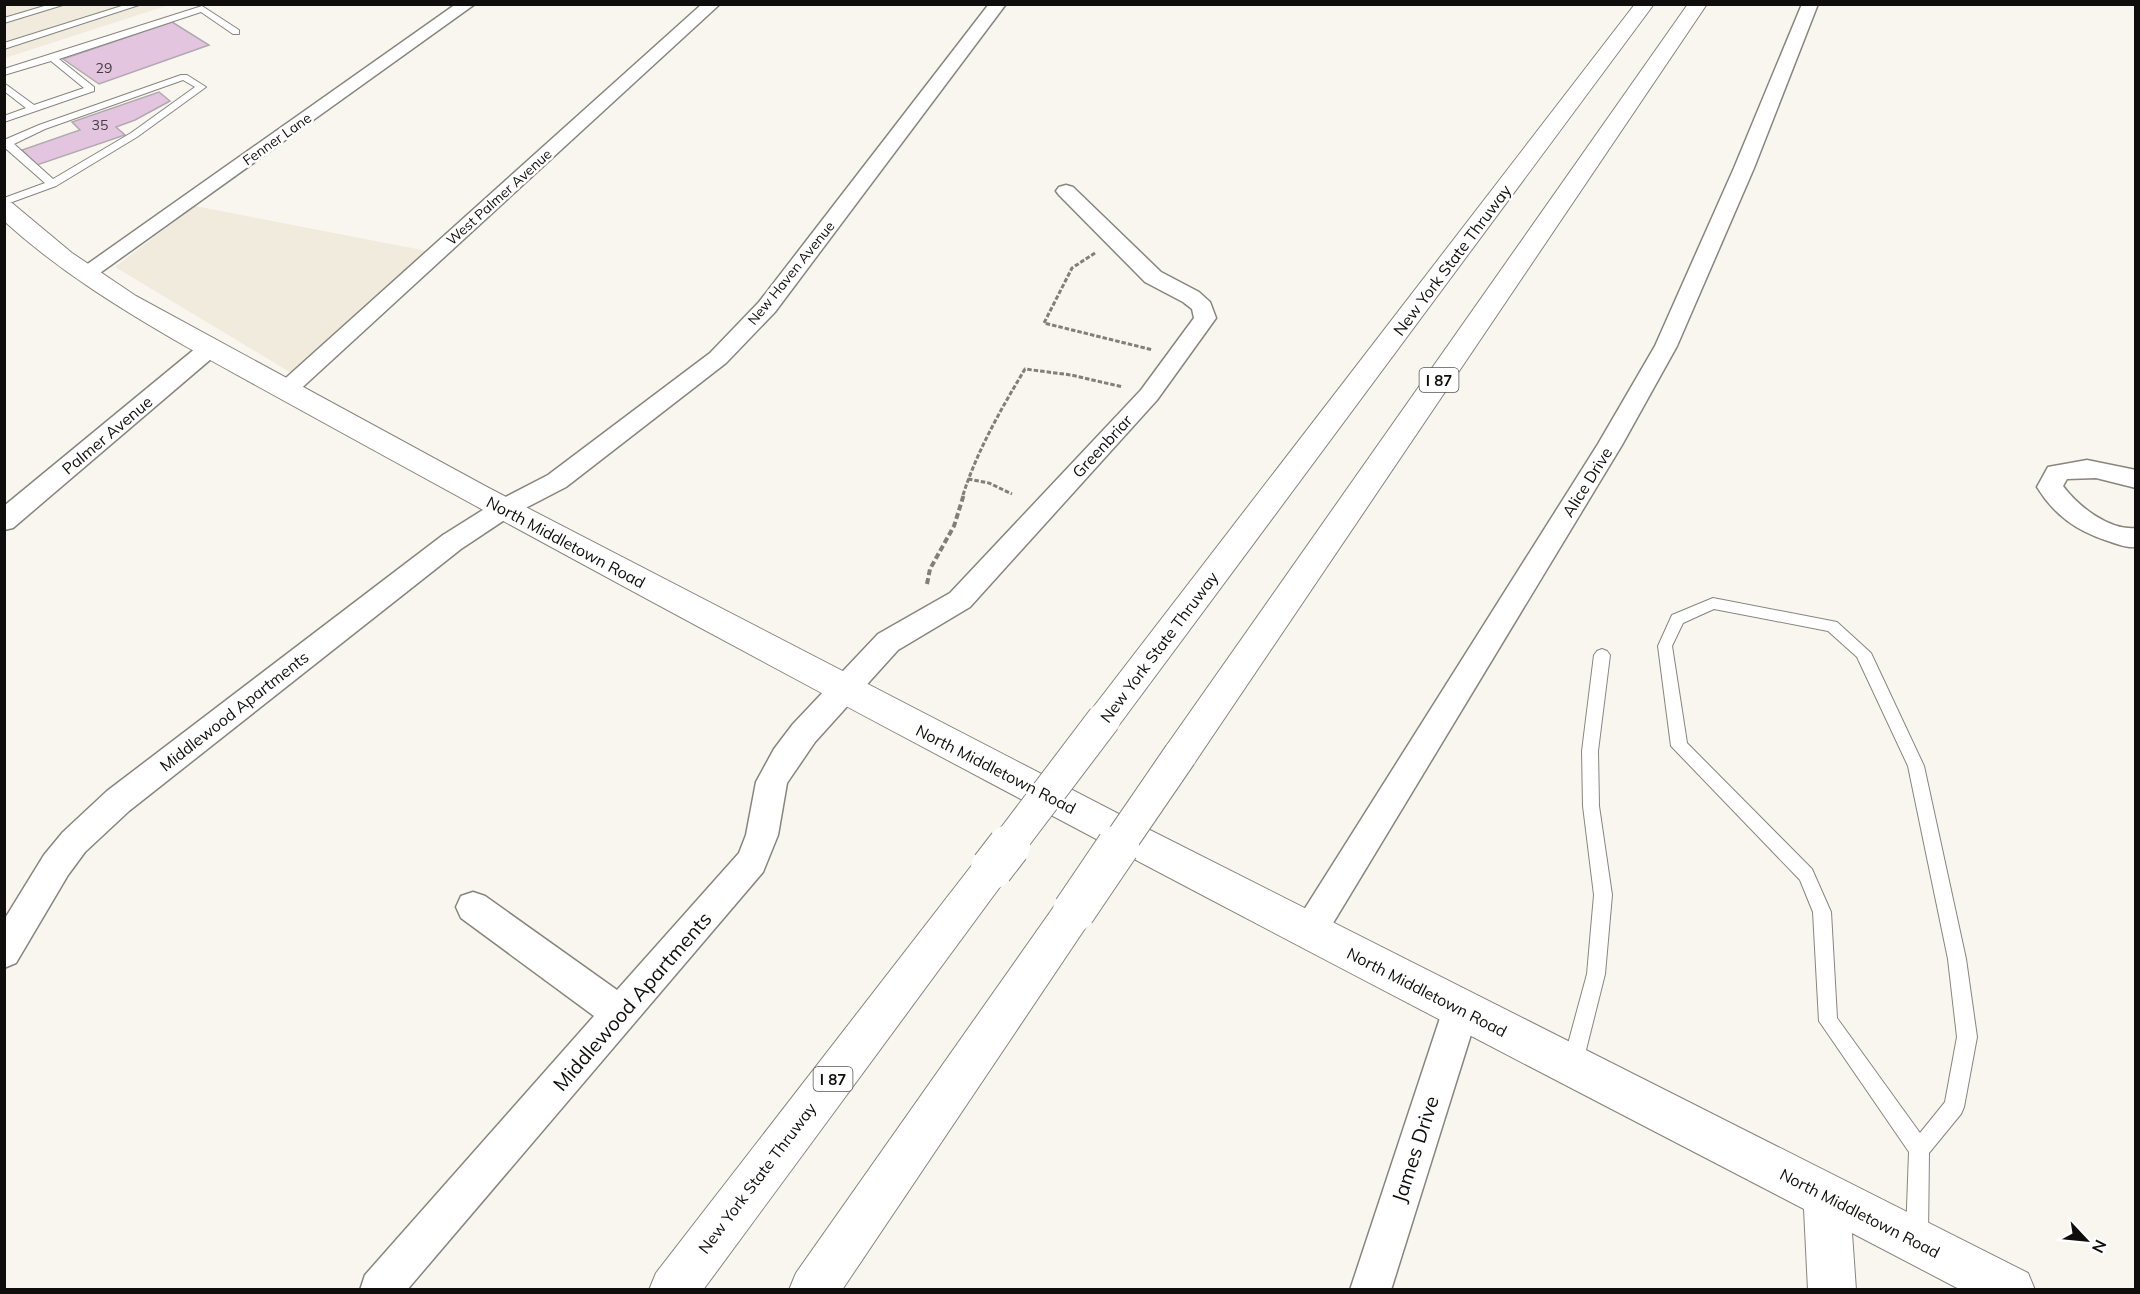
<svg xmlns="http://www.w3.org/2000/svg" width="2140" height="1294" font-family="Mulish,sans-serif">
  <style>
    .built { fill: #f0ebdc }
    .building { fill: #e4c5df; stroke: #b0aaaf; stroke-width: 1.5 }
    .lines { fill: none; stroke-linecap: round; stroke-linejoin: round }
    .lane-casing { stroke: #87857e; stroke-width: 2 }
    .street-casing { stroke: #87857e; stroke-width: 3 }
    .secondary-casing { stroke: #87857e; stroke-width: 2 }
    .highway-casing { stroke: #87857e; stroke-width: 2 }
    .path-far1 { stroke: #817f7a; stroke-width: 3; stroke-dasharray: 4.5 2; stroke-linecap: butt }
    .path { stroke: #817f7a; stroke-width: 4; stroke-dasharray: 6 3; stroke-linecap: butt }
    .lane { fill: #fff; fill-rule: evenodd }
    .street { fill: #fff; fill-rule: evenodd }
    .secondary { fill: #fff; fill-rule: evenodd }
    .highway { fill: #fff; fill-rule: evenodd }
    .highway-bridge-far1-casing { stroke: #87857e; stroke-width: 35; stroke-linecap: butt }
    .highway-bridge-casing { stroke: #87857e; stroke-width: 44; stroke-linecap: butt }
    .highway-bridge-far1 { stroke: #fff; stroke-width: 33 }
    .highway-bridge { stroke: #fff; stroke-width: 42 }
    .labels { text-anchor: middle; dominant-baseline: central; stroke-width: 5; stroke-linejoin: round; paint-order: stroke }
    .number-label { font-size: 14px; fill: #443c41 }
    .far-street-label { font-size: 14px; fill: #0f0e0c; stroke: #fff }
    .shield { fill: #fff; stroke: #575655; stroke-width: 1.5 }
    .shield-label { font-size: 15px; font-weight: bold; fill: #0f0e0c }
    .street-label { font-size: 16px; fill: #0f0e0c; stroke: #fff }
    .near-street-label { font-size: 20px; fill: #0f0e0c; stroke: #fff }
  </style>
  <rect width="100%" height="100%" fill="#f9f6ef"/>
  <path class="built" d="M5,4L169,5L5,58Z
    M195,206L427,251L293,374L115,267Z"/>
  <path class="building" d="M172,22L209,45L99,84L63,59Z
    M159,92L170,101L135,120L116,127L125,135L37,165L22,150L80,130L72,122Z"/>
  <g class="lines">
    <g class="lane-casing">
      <path id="lane" d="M51,4H66L4,23V18Z
        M128,4H142L4,49V43Z
        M202,6L239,30V34H233L201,12L59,59L94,87V91L4,122V116L26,108L4,91V83L34,105L84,88L51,61L4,75V69Z
        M181,75H187L206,87L137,137L56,186L4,205V198L45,183L4,147V140L39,125ZM183,80L195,87L131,133L53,179L14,144L45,129Z
        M1713,598L1837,622L1871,653L1924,766L1966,959L1977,1037L1964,1107L1961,1114L1929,1153L1928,1235L1924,1242L1917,1246L1910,1242L1906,1235L1909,1152L1819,1021L1813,912L1800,880L1671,746L1658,646L1672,615ZM1714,609L1828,631L1857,657L1908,766L1948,959L1957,1037L1945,1102L1920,1133L1837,1018L1831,912L1812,869L1687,743L1672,646L1683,623Z
        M1602,649L1607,651L1610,655L1598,751L1599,806L1612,895L1605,974L1582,1066L1579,1073L1572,1076L1565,1073L1562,1066L1587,974L1594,895L1583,806L1582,751L1594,655L1597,651Z"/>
    </g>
    <g class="street-casing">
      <path id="street" d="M456,4H475L93,278H79L75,274L79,270Z
        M702,4H720L294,395L286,397L278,395L274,390L278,385Z
        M989,4H1006L775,312L726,363L566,487L512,515L461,549L129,811L85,852L68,875L16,963L4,968V920L44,855L63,832L107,791L443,535L494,503L548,475L710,353L759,302Z
        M1802,4H1818L1754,168L1677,346L1622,445L1321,943L1309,948L1297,943L1292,932L1297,921L1598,444L1655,346L1734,168Z
        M1066,185L1073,187L1161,272L1199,292L1210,302L1216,318L1157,400L970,607L898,650L815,742L787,783L778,835L763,872L407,1290H360L365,1275L594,1016L461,918L456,907L461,896L473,892L485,896L617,990L739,853L746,835L756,782L774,749L793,724L878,634L950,593L1141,390L1194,318L1192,309L1183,302L1145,282L1059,195L1056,191L1059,187Z
        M210,341L218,343L221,348L218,353L13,528L4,530V506L202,343Z
        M2087,460L2136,470V488L2096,478L2067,479L2063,486C2078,506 2109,531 2136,528V547C2126,548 2117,544 2108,541C2077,531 2054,515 2037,487L2048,467Z
        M1461,992L1474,997L1479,1009L1391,1290H1350L1443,1009L1448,997Z"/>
    </g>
    <g class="secondary-casing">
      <path id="secondary" d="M4,201L12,203L72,253L136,296L487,487L1144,827L2028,1273L2035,1290H1961L1852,1233L1856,1290H1808L1804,1209C1261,928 720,643 185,346C121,309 59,271 4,221Z"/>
    </g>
    <g class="highway-casing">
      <path id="highway" d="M1635,4H1654L1116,729L1104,733L1092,729L1087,719L1092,709Z
        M1688,4H1707L1193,765L1180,770L1167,765L1162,755L1167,745Z
        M992,851L1005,856L1011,868L1005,880L703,1290H649L656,1273L979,856Z
        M1074,893L1088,898L1094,911L1088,924L842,1290H789L796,1273L1060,898Z"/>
    </g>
    <path class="path-far1" d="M1095,253L1072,268L1044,323L1153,350
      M968,479L989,483L1012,494
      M963,495C977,451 1001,409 1025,369L1071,375L1123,387"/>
    <path class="path" d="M927,584L930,569L954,526L964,494"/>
    <use href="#lane" class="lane"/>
    <use href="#street" class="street"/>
    <use href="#secondary" class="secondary"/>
    <use href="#highway" class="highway"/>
    <g class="highway-bridge-far1-casing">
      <path id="highway-bridge-far1" d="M1007,847L1104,719
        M1117,847L1180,755"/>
    </g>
    <g class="highway-bridge-casing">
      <path id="highway-bridge" d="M992,868L1009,846
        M1074,911L1118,846"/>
    </g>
    <use href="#highway-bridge-far1" class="highway-bridge-far1"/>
    <use href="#highway-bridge" class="highway-bridge"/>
  </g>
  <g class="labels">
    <g class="number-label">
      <text x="104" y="68">29</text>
      <text x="100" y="125">35</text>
    </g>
    <g class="far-street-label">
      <text transform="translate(277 139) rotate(-35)">Fenner Lane</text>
      <text transform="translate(499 197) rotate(-42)">West Palmer Avenue</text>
      <text transform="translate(791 273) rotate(-51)">New Haven Avenue</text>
    </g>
    <g class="shield">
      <rect x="1419.5" y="368" width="39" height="24" rx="4.5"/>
      <rect x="813.5" y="1067" width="39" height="24" rx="4.5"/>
    </g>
    <g class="shield-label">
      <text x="1439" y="380">I 87</text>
      <text x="833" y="1079">I 87</text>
    </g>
    <g class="street-label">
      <text transform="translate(1452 260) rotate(-53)">New York State Thruway</text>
      <text transform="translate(107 435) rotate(-40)">Palmer Avenue</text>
      <text transform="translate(1102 446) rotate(-47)">Greenbriar</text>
      <text transform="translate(1587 482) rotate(-58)">Alice Drive</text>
      <text transform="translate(566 542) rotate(28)">North Middletown Road</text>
      <text transform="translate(1159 647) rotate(-53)">New York State Thruway</text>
      <text transform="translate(234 711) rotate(-38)">Middlewood Apartments</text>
      <text transform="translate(996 769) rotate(27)">North Middletown Road</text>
      <text transform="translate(1427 992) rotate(27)">North Middletown Road</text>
      <text transform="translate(757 1178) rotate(-53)">New York State Thruway</text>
      <text transform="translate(1860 1213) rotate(27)">North Middletown Road</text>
    </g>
    <g class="near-street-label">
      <text transform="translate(632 1001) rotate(-49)">Middlewood Apartments</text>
      <text transform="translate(1415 1149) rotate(-72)">James Drive</text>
    </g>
  </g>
  <rect width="2140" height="1294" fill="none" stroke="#0f0e0c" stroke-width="12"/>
  <g transform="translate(2086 1240) rotate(116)" stroke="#ffffff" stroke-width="4.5" paint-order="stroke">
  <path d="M0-4.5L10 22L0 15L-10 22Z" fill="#0f0e0c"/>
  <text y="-9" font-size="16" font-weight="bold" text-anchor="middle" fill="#0f0e0c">N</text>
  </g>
</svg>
